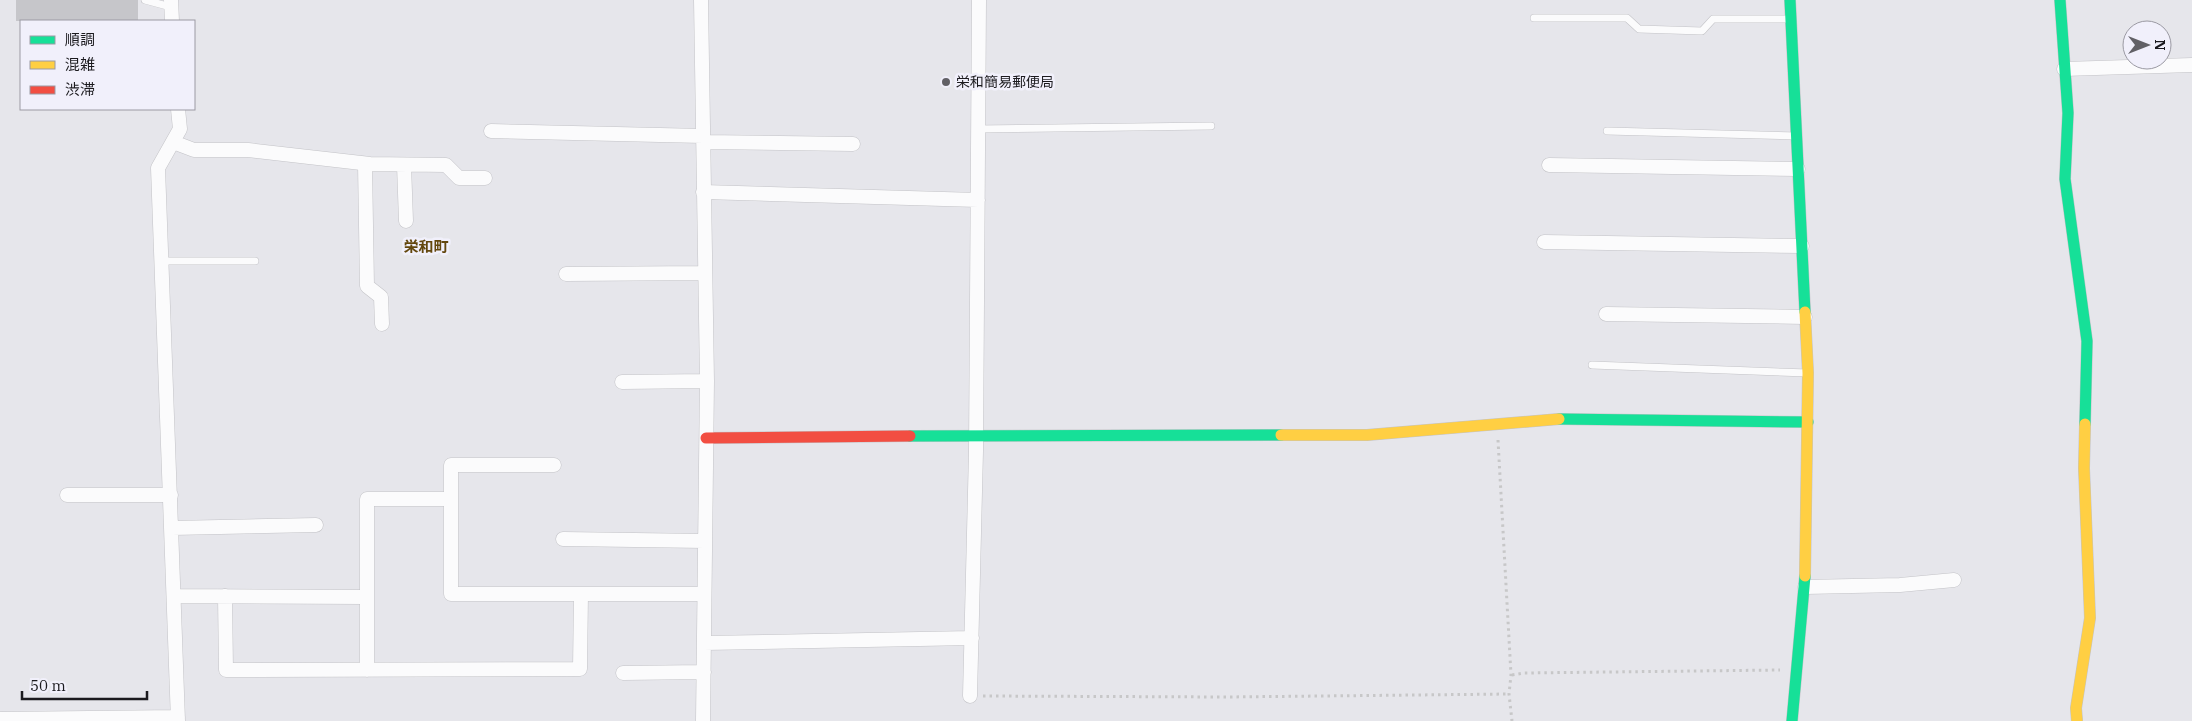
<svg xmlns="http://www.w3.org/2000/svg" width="2192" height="721" font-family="'IBM Plex Serif','Noto Sans JP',serif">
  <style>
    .building { fill: #c6c6ca }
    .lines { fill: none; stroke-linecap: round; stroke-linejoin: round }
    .lane-casing { stroke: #c3c3c7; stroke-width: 8 }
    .street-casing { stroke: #c3c3c7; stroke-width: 15 }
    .fast-casing { stroke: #c3c3c7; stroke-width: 12 }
    .slow-casing { stroke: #c3c3c7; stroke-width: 12 }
    .jam-casing { stroke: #c3c3c7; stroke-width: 12 }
    .path { stroke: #c7c7c8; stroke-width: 3; stroke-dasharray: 2.5 4; stroke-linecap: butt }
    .lane { stroke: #fbfbfc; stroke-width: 7 }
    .street { stroke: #fbfbfc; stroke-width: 14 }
    .fast { stroke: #16e098; stroke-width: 11 }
    .slow { stroke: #ffcf43; stroke-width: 11 }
    .jam { stroke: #f24e42; stroke-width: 11 }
    .poi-dot { fill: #626166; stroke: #f1f0fb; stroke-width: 2 }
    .labels { text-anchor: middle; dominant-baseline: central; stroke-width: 5; stroke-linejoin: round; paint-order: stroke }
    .poi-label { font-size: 14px; fill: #1b1a1e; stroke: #f1f0fb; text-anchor: start }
    .neighbourhood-label { font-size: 15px; font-weight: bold; fill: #63470d; stroke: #f1f0fb }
  </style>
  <rect width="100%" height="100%" fill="#e6e6eb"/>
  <path class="building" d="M16,0H138V21H16Z"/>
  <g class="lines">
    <g class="lane-casing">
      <path id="lane" d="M145,0L171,7
        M1534,18H1627L1639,29L1702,31L1713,19H1791
        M978,129L1211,126
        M1607,131L1796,136
        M162,261H255
        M1592,365L1808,373"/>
    </g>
    <g class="street-casing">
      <path id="street" d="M171,0L172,21
        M701,0L707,381L703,721
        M2064,69L2192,65
        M178,109L180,129L158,168L178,721
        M491,131L703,136
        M173,142L194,150H248L370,164L446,165L459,178H485
        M703,142L853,144
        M365,164L367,286L381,297L382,324
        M404,165L406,221
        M1549,165L1798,169
        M703,192L978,200
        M1544,242L1802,246
        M566,274L705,273
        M1606,314L1805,317
        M622,382L707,381
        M554,465H451V594H704
        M67,495H171
        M172,528L316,525
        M563,539L705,541
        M1805,587L1900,585L1954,580
        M174,596L367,597
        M225,596L226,670L580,669L581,594
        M704,643L972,638
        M367,670V499H451
        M623,673L704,672
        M970,696L976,451L979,0
        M0,719L178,717"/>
    </g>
    <g class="fast-casing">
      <path id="fast" d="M1790,0L1805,312
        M2060,0L2068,113L2065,179L2087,341L2085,424
        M1559,419L1808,422
        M910,436L1281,435
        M1792,721L1805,576"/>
    </g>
    <g class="slow-casing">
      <path id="slow" d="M1805,312L1808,373L1805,576
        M1281,435H1367L1559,419
        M2077,721L2076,708L2090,618L2084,468L2085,424"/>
    </g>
    <g class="jam-casing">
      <path id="jam" d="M706,438L910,436"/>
    </g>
    <path class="path" d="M1498,440L1511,675L1509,694L1512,721
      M1512,675L1524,673L1780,670
      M983,696L1227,697L1509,694"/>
    <use href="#lane" class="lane"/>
    <use href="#street" class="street"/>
    <use href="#fast" class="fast"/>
    <use href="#slow" class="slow"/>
    <use href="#jam" class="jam"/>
  </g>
  <circle class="poi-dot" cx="946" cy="82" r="5"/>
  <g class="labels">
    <g class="poi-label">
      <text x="956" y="82">栄和簡易郵便局</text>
    </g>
    <g class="neighbourhood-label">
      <text x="426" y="246">栄和町</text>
    </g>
  </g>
  <rect x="20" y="20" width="175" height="90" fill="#f1f0fb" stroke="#9b9aa3"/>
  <rect x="30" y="36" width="25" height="8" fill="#16e098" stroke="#9b9aa3"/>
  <text x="65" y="45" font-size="15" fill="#1b1a1e">順調</text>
  <rect x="30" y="61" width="25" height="8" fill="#ffcf43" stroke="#9b9aa3"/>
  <text x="65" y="70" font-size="15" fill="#1b1a1e">混雑</text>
  <rect x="30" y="86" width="25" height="8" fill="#f24e42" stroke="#9b9aa3"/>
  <text x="65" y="95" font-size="15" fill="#1b1a1e">渋滞</text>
  <g transform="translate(2147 45) rotate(90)"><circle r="24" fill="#f1f0fb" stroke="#9b9aa3"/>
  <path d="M0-4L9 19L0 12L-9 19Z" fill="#626166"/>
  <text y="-8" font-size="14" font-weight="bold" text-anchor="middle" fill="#1b1a1e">N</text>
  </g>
  <path d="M22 691v8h125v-8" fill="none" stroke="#1b1a1e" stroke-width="2.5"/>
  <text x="30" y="691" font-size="15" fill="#1b1a1e" stroke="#f1f0fb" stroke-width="4" paint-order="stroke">50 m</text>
</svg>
